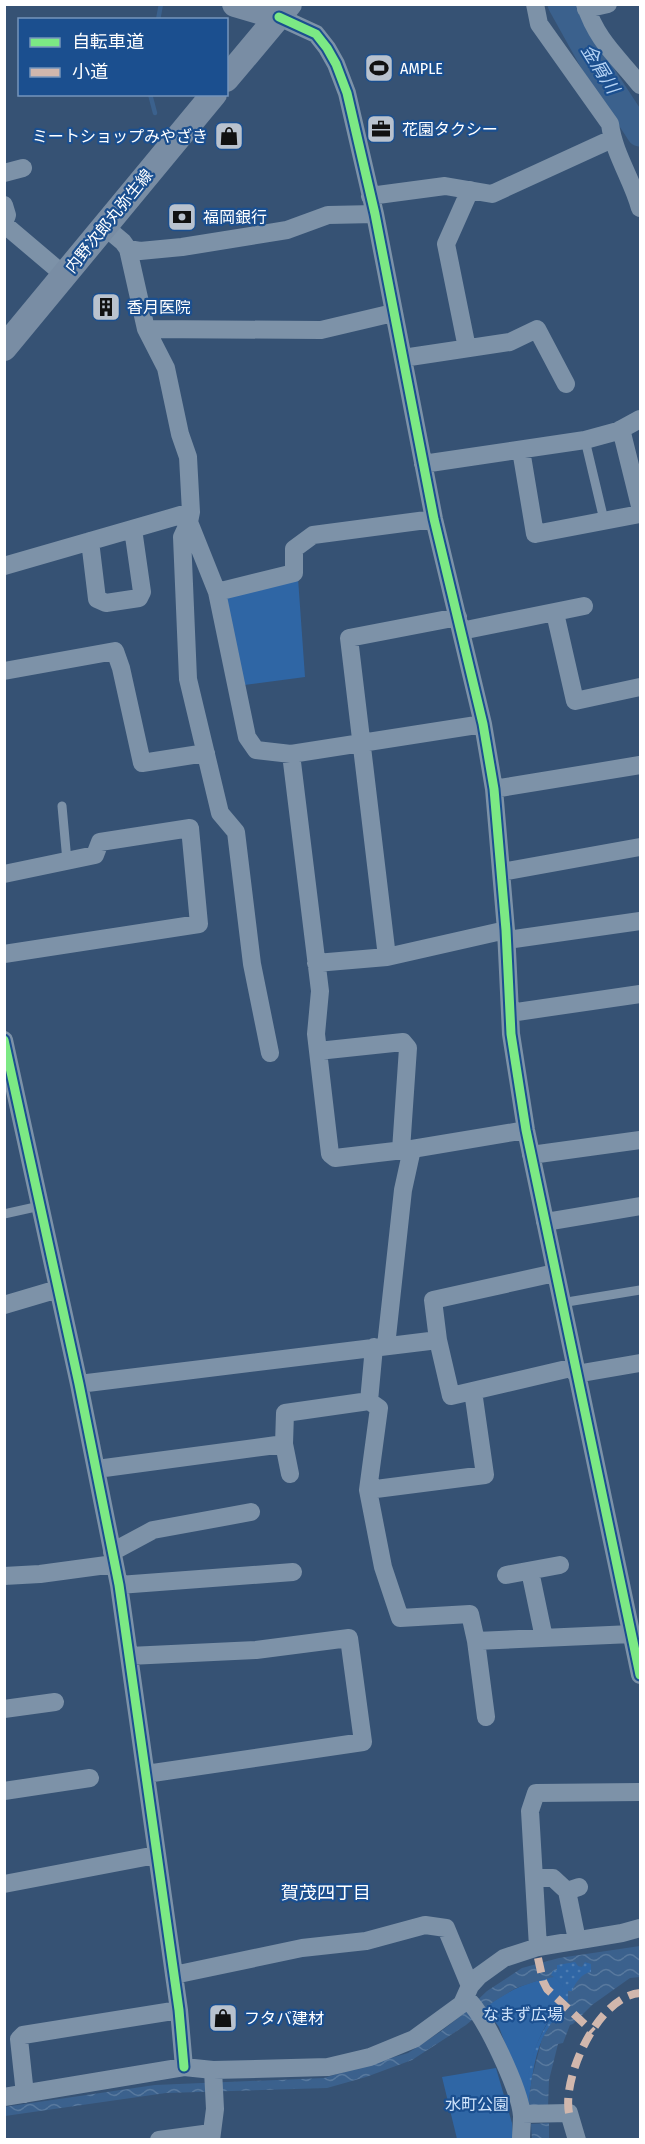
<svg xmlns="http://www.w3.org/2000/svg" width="645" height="2144" font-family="'Fira Sans Condensed','Noto Sans JP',sans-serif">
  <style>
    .grass { fill: url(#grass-dots) }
    .green { fill: #2f66a5 }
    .water { fill: url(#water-waves) }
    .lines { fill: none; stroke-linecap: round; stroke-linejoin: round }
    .stream { stroke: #3b618d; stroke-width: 4.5 }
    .river { stroke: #3b618d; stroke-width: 27 }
    .lane { stroke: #7d92a8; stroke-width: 9 }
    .street { stroke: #7d92a8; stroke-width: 18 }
    .secondary { stroke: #798da4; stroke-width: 26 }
    .quiet { stroke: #d1b7ad; stroke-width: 8; stroke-dasharray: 15 8; stroke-linecap: butt }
    .cycleway-casing { stroke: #1b4f8f; stroke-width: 13 }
    .cycleway { stroke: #7ce984; stroke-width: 9 }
    .labels { text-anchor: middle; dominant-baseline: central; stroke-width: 4.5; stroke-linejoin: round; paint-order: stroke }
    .poi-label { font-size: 16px; fill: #fff; stroke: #1b4f8f; text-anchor: start }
    .street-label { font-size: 16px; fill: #fff; stroke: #1b4f8f }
    .park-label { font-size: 16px; fill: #cfe3fa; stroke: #1b4f8f }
    .water-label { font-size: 18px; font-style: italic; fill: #b5d3f5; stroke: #1b4f8f }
    .neighbourhood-label { font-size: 18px; fill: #fff; stroke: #1b4f8f }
  </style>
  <defs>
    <pattern id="grass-dots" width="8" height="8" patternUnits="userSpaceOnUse" patternTransform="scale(1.5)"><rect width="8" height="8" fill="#2f66a5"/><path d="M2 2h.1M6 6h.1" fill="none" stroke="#4e7db2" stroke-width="1.8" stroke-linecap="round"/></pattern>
    <pattern id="water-waves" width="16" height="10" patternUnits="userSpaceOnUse" patternTransform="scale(1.5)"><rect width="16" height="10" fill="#3b618d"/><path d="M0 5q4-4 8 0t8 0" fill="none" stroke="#58799e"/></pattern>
  </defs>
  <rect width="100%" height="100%" fill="#365274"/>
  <path class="grass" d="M577,1961L593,1963L594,1971C578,1990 554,2016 543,2038C533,2058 531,2087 528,2108C519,2071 539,2036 558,2006L549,1976L553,1965Z"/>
  <path class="green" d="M298,578L305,677L244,685L226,600L228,594Z
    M554,1977L562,1984C566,1997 557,2007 550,2018C533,2047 528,2067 526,2100L499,2027L485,2008C505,1992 528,1981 554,1977Z
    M496,2068L512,2123L513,2139H457L442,2077Z"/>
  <path class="water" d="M640,1946V1977L630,1978L592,2005L573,2024L570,2025L563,2043L558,2044L549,2080L548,2107L528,2108L532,2077L542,2039L564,2002H568V1991H572C575,1983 582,1973 591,1972V1964L585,1962L582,1967L578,1966L575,1962L557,1965V1970L553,1971L551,1975L554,1977L540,1980L516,1988L493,2002L466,2025L412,2060L366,2077L327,2088L166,2093L5,2116L4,2107L155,2085L324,2078L408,2053L440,2032L462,2015L487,1991L522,1968L559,1958Z
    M549,2123V2139H532L531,2124Z"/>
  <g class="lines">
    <path class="stream" d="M158,20L161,4
      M150,94L155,113"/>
    <path class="river" d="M561,4L591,58L640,133"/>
    <path class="lane" d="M585,440L604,520
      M62,806L67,861
      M4,1214L40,1206
      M561,1303L640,1290"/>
    <path class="street" d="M535,4L539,24L610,124C614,154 632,179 640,208
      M585,4C597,41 617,56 640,85
      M586,9L608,4
      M279,17L316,34L327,48L336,64L347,93L375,214L434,519L483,724L494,789L506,930L511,1034L526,1130L640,1675
      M4,173L23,168
      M370,196L445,186L492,194L612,139
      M4,205L7,215L4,223
      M4,224L64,275
      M104,226L123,242L128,249L146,329L166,368L180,434L188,457L191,512L189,522L217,592L294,573V549L313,535L434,519
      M128,249L140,251L182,247L287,230L328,215L375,214
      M146,329L321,330L393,313
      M467,348L446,244L470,190
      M403,358L510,342L537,329L566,384
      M621,429L640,506
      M521,450L535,534L640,514
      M423,464L585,440L618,431L640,419
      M189,522L182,537L188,679L220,813L236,832L252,964L270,1053
      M90,541L97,599L106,603L139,598L142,592L133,529
      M4,566L191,512
      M217,592L247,737L256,750L291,754L483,724
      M555,613L575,701L640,687
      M461,631L584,606
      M4,671L115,651L121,668L142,763L206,753
      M291,754L320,991L316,1034L330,1154L335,1158L412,1149
      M494,789L640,765
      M502,872L640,847
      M4,874L95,855L100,842L190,828L199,924L4,954
      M507,940L640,921
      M387,957L349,638L458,617
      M316,963L387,957L506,930
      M510,1013L640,994
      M4,1040L79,1384L119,1585L179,2010L184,2067
      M318,1051L403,1042L408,1048L401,1150
      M531,1155L640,1140
      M545,1222L640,1206
      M4,1305L58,1289
      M438,1340L433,1300L555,1273
      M386,1346L403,1190L412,1149L526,1130
      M576,1374L640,1363
      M79,1384L438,1340L451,1396L575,1367
      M369,1401L374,1347
      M97,1469L284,1444
      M290,1474L284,1444L285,1413L369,1401L379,1408L368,1490L485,1475L473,1391
      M368,1490L383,1567L400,1618L470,1614L476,1641
      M112,1552L153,1530L251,1512
      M530,1571L544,1638
      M506,1575L560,1565
      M4,1576L40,1574L114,1564
      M119,1585L293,1572
      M129,1656L256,1650L349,1638L363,1742L146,1774
      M4,1709L55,1702
      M486,1717L476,1641L632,1634
      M4,1791L90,1778
      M534,1878H553L567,1891
      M4,1884L156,1855
      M577,1940L567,1891L579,1887
      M538,1947L530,1811L536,1793L640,1792
      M174,1975L302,1948L366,1941L425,1925L446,1928L470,1986
      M466,1998C485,2015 520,2090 522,2116C522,2124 521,2132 521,2140
      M25,2094L19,2039L23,2035L179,2010
      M4,2097L184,2067L213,2070L328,2067L370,2057L414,2039L462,2004L470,1986L479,1976L504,1958L538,1947L622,1933L640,1928
      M522,2114L569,2113L577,2140
      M159,2140L211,2133
      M211,2140L215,2109L213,2070"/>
    <path class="secondary" d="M235,4L279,17
      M226,79L289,4
      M4,348L214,94"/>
    <path class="quiet" d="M538,1958L543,1981L547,1989L593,2032
      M569,2113C562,2076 599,1996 640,1993"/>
    <g class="cycleway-casing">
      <path id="cycleway" d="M279,17L316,34L327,48L336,64L347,93L375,214L434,519L483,724L494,789L506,930L511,1034L526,1130L640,1675
        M4,1040L79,1384L119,1585L179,2010L184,2067"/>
    </g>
    <use href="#cycleway" class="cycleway"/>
  </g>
  <defs>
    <g id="stadium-square" transform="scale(1.5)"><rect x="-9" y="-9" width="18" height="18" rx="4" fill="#b9c2ce" stroke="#1b4f8f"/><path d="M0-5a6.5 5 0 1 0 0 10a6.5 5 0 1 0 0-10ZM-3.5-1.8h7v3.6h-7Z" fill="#111"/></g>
    <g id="office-square" transform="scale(1.5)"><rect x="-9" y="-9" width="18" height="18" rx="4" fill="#b9c2ce" stroke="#1b4f8f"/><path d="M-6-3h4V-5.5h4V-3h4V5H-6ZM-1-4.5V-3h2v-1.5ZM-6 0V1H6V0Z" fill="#111"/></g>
    <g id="shop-square" transform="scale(1.5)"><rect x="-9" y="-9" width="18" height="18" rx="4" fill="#b9c2ce" stroke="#1b4f8f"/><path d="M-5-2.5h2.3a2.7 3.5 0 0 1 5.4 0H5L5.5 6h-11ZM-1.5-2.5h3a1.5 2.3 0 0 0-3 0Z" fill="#111"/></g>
    <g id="bank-square" transform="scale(1.5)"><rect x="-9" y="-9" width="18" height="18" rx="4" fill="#b9c2ce" stroke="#1b4f8f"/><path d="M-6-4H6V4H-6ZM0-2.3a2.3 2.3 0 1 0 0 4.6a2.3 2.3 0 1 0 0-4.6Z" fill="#111"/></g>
    <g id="building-square" transform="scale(1.5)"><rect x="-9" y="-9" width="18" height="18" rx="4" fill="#b9c2ce" stroke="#1b4f8f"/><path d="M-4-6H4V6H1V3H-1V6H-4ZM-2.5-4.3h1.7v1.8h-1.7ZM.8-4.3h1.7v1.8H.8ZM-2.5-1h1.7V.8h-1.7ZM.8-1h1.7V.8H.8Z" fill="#111"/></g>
  </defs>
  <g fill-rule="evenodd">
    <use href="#stadium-square" x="379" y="68"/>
    <use href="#office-square" x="381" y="129"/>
    <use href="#shop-square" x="229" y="136"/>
    <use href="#bank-square" x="182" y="217"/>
    <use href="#building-square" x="106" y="307"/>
    <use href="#shop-square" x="223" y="2018"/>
  </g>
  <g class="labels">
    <g class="poi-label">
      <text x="400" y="68">AMPLE</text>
      <text x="402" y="129">花園タクシー</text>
      <text x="208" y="136" text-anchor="end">ミートショップみやざき</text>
      <text x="203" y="217">福岡銀行</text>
      <text x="127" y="307">香月医院</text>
      <text x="244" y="2018">フタバ建材</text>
    </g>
    <g class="street-label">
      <text transform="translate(109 221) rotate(-51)">内野次郎丸弥生線</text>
    </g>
    <g class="park-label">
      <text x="523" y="2014">なまず広場</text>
      <text x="477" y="2104">水町公園</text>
    </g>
    <g class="water-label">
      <text transform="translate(600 69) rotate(58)">金屑川</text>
    </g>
    <g class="neighbourhood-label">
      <text x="326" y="1893">賀茂四丁目</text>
    </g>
  </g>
  <rect width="645" height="2144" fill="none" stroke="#ffffff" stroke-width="12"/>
  <rect x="18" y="18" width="210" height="78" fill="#1b4f8f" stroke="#7695bc" stroke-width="1.5"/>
  <rect x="30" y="38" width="30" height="9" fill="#7ce984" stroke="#7695bc" stroke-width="1.5"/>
  <text x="72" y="48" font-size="18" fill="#ffffff">自転車道</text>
  <rect x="30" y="68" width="30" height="9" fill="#d1b7ad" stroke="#7695bc" stroke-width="1.5"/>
  <text x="72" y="78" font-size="18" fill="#ffffff">小道</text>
</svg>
